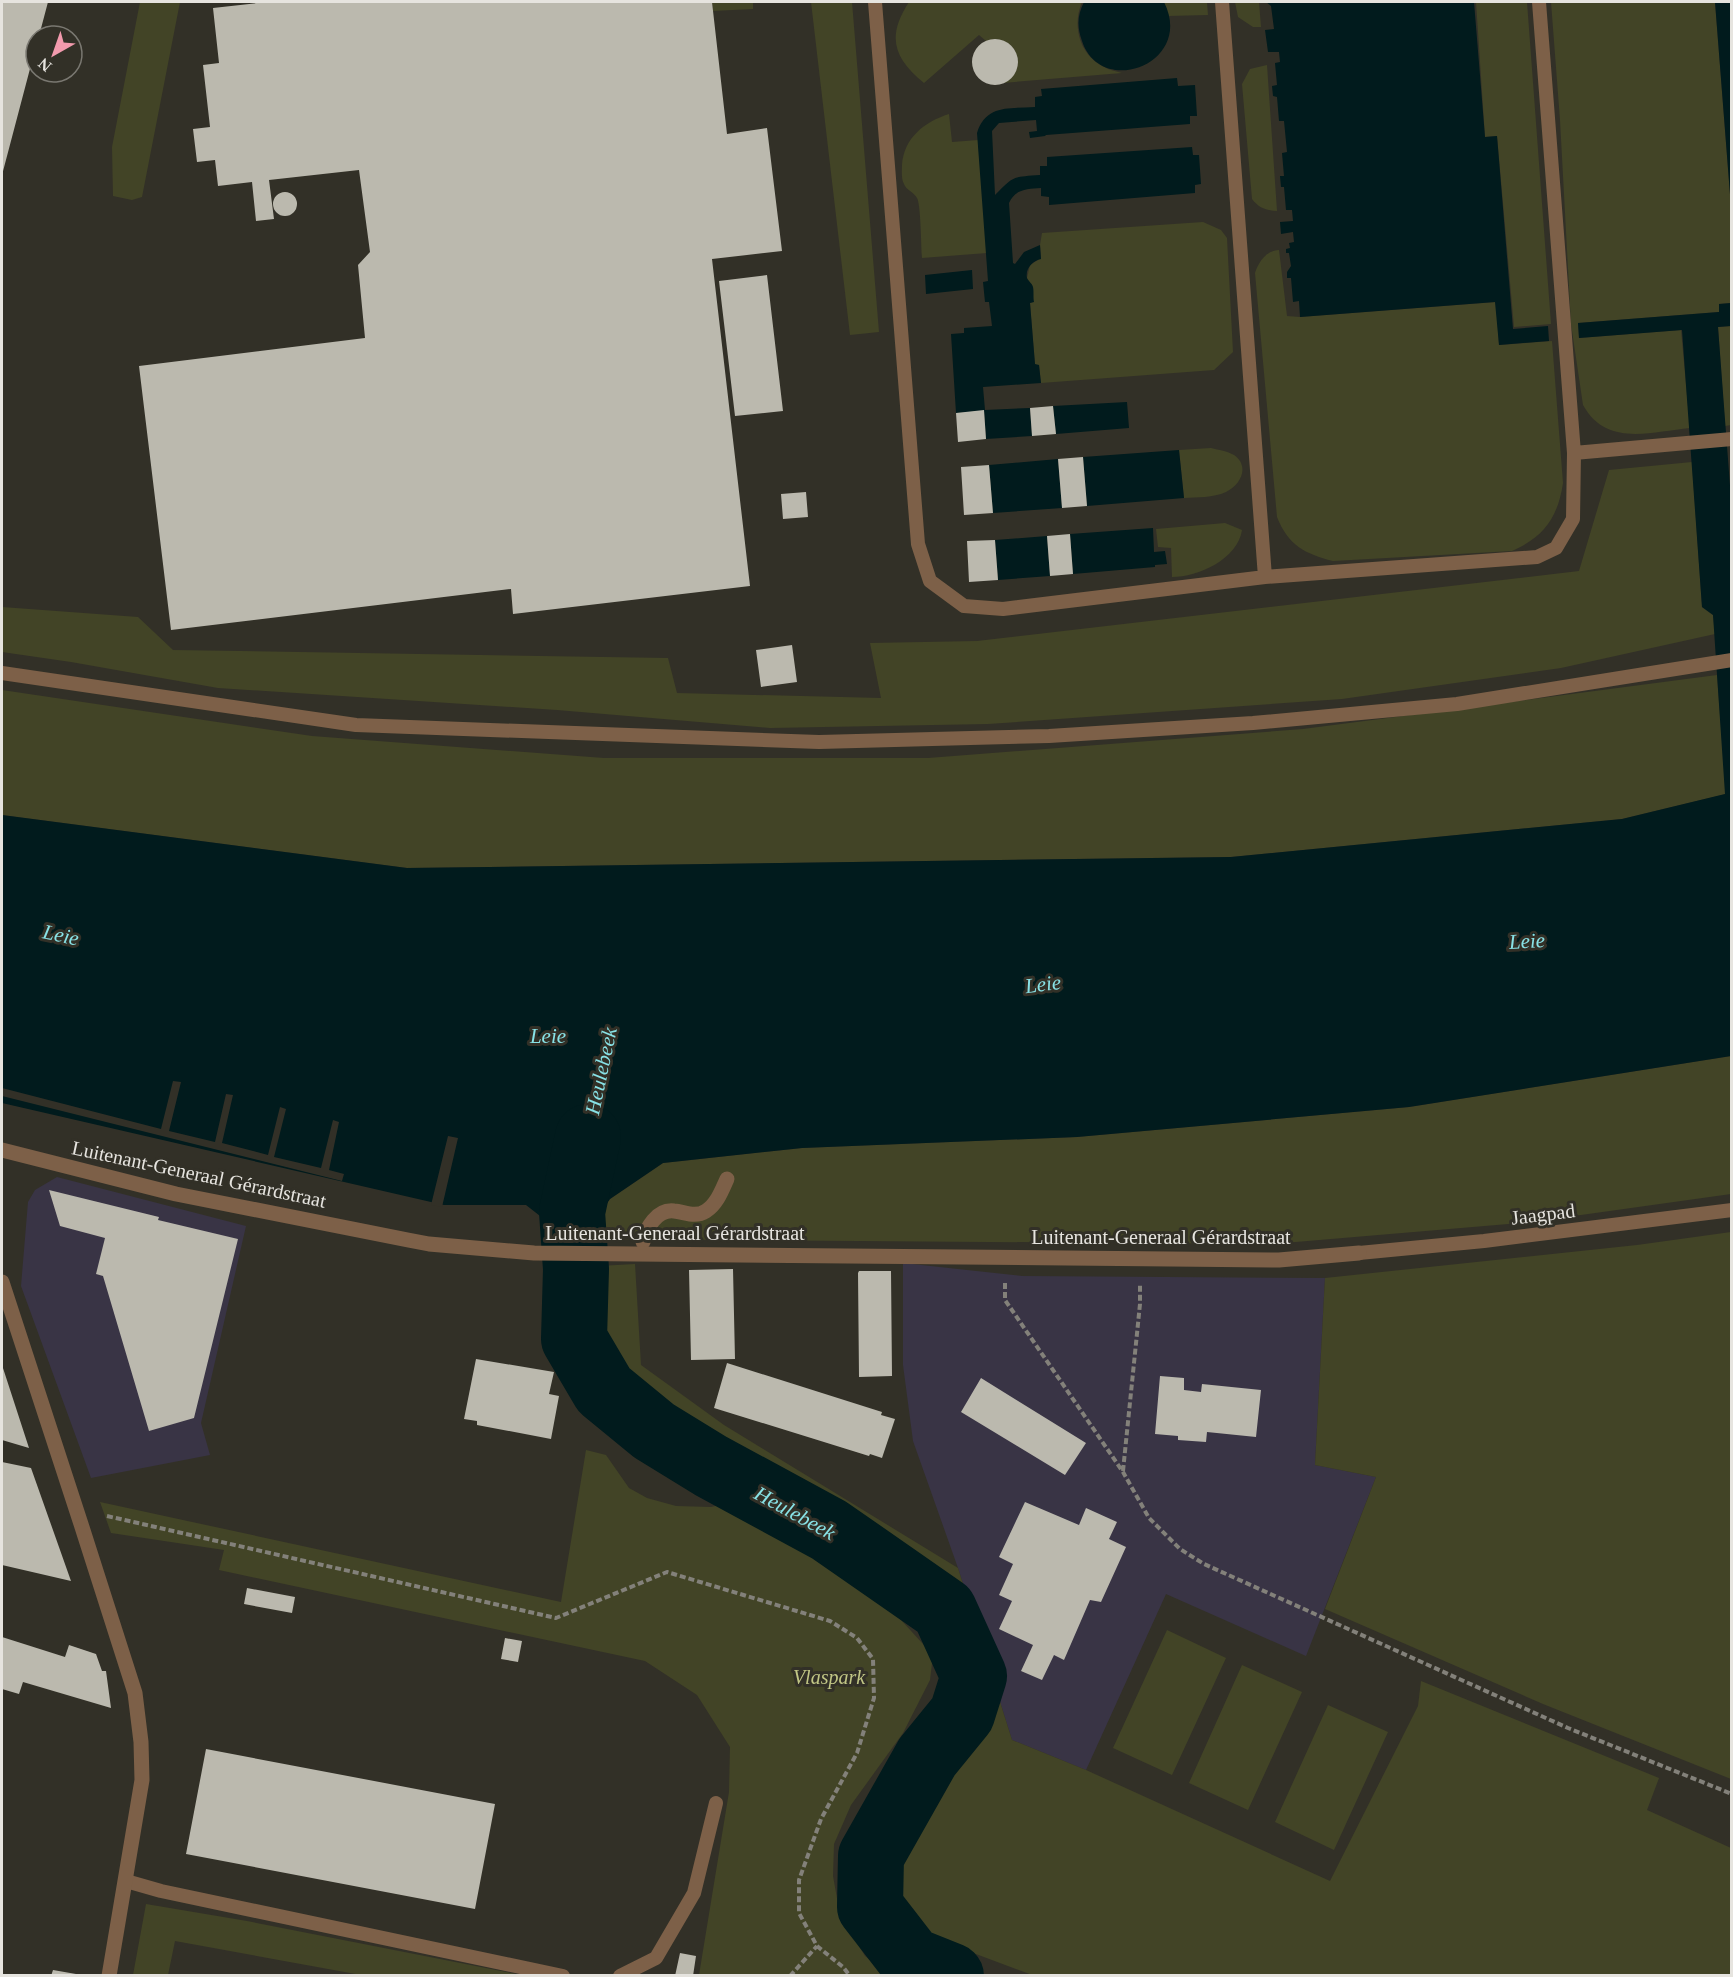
<svg xmlns="http://www.w3.org/2000/svg" width="1733" height="1977" font-family="Georgia,serif">
  <style>
    .commercial { fill: #393445 }
    .green { fill: #424426 }
    .water { fill: #011b1d }
    .pier { fill: #323027 }
    .lines { fill: none; stroke-linecap: round; stroke-linejoin: round }
    .river { stroke: #011b1d; stroke-width: 66 }
    .building { fill: #bbb9ae }
    .path { stroke: #83817a; stroke-width: 4; stroke-dasharray: 6 3; stroke-linecap: butt }
    .service { stroke: #7d6048; stroke-width: 14 }
    .pedestrian { stroke: #7d6048; stroke-width: 15 }
    .minor { stroke: #7d6048; stroke-width: 15 }
    .labels { text-anchor: middle; dominant-baseline: central; stroke-width: 6; stroke-linejoin: round; paint-order: stroke }
    .street-label { font-size: 20px; fill: #e6e4df; stroke: #323027 }
    .park-label { font-size: 20px; font-style: italic; fill: #c1c685; stroke: #323027 }
    .water-label { font-size: 21px; font-style: italic; fill: #88e2e6; stroke: #323027 }
  </style>
  <rect width="100%" height="100%" fill="#323027"/>
  <path class="commercial" d="M57,1177L246,1226L201,1423L210,1455L91,1478L21,1286L28,1202L35,1190Z
    M903,1263L1022,1276L1325,1278L1315,1465L1376,1477L1306,1656L1166,1594L1086,1770L1012,1740L958,1568L913,1441L903,1365Z"/>
  <path class="green" d="M140,2H180L142,197L132,200L113,196L112,147Z
    M712,2H753V9L713,11Z
    M811,2H852L879,332L850,335Z
    M909,2H1082C1072,25 1079,55 1104,67C1109,70 1116,71 1122,73L1002,83C1031,72 1017,31 986,41L979,35L924,83C894,58 886,37 909,2Z
    M1162,2H1207L1208,15L1167,16Z
    M1235,2H1259L1261,27H1253L1238,17Z
    M1476,2H1527L1551,324L1514,327L1497,136L1485,137Z
    M1551,2H1715L1731,207V303L1719,304V312L1578,323L1579,338L1681,330L1690,428C1650,432 1606,447 1583,405L1571,324L1560,120Z
    M1267,65L1277,211C1265,210 1259,208 1252,199L1242,84L1250,69Z
    M949,114L952,142L978,140L987,253L922,258C921,247 921,205 917,198C914,192 906,190 904,184C901,179 902,170 902,165C904,138 924,122 949,114Z
    M1203,222L1221,230L1227,238L1233,352L1214,370L1041,383L1039,365H1035L1030,303L1033,302L1027,278L1030,265L1041,258L1040,245L1042,233Z
    M1279,250L1287,316L1300,317L1496,302L1499,345L1552,341L1563,483C1558,517 1544,537 1512,551L1333,561C1305,554 1288,545 1277,517L1255,273C1259,261 1266,251 1279,250Z
    M1731,326V425L1725,426L1718,327Z
    M1211,448C1219,450 1227,451 1234,455C1250,466 1241,485 1226,492C1213,498 1197,497 1184,498L1179,450Z
    M1692,462L1702,607L1713,615L1715,634L1561,668L1342,699L988,724L770,728L557,710L218,688L71,662L2,652V607L138,617L173,650L668,658L677,693L881,698L870,643L977,641L1579,571L1609,470Z
    M1225,523L1242,530C1238,559 1198,577 1172,577L1171,548L1158,547L1156,529Z
    M1717,675L1726,794L1622,819L1231,857L407,868L2,815V690L312,736L604,758H928L1303,729Z
    M1731,1056V1194L1531,1222L1272,1244L592,1239L591,1226L610,1199L663,1163L802,1148L1077,1137L1409,1107Z
    M1731,1232V1779L1543,1704L1325,1609L1376,1477L1315,1465L1325,1278L1637,1245Z
    M635,1264L641,1365L724,1425L958,1568L1012,1740L1086,1770L1330,1881L1418,1706L1421,1681L1659,1778L1647,1810L1731,1848V1975L1035,1976L952,1945L905,1932L891,1912L873,1870L879,1828L888,1813L903,1796L923,1776L957,1737L970,1702L976,1667L950,1598L935,1580L824,1505L738,1451L669,1411L640,1401L622,1389L611,1369L600,1332L597,1296L599,1266Z
    M586,1450L606,1455L629,1488L647,1498L676,1506L711,1507L738,1501L767,1530L819,1559L891,1609L933,1655L930,1680L903,1733L851,1805L834,1844L833,1876L840,1915L865,1956L889,1975H699L729,1792L730,1747L697,1695L645,1661L219,1570L224,1550L111,1533L100,1502L561,1602Z
    M1167,1630L1226,1658L1172,1775L1113,1748Z
    M1242,1665L1302,1692L1248,1810L1189,1783Z
    M1328,1705L1388,1732L1334,1850L1275,1822Z
    M146,1904L247,1921L516,1974L361,1975L175,1941L168,1975H133Z"/>
  <path class="water" d="M1084,2H1164C1195,63 1101,99 1082,41C1077,27 1077,16 1084,2Z
    M1266,2H1474L1485,137L1497,136L1513,329L1548,326L1549,341L1499,345L1495,302L1300,317L1299,301L1293,302L1291,278H1287V272L1291,266L1289,253H1286V249L1290,248L1289,243L1294,242L1293,232L1281,234L1280,222L1293,221L1292,210H1286L1284,187H1281L1280,176H1284L1282,153L1287,152L1284,121H1279L1277,97L1273,96L1272,86L1277,85L1275,63L1280,62L1279,52H1268L1265,30L1274,29L1271,6Z
    M1715,2H1731V207Z
    M1177,78L1178,86L1195,85L1197,116H1190V124L1046,135L1045,136L1030,138L1029,132L1037,131L1036,120L999,123L992,131L995,195C1014,176 1012,177 1040,175V166H1047V157L1192,147L1193,155H1199L1201,184L1195,185V193L1049,205V197L1041,196V188C1027,189 1015,189 1009,203L1013,263L1015,264L1024,252L1040,245L1041,259C1033,261 1025,268 1027,278C1028,281 1032,283 1033,287C1034,291 1033,298 1034,302L1030,303L1035,364L1039,365L1041,383L983,387L985,410L1030,408L1032,436L986,439L984,411L956,413L951,334L964,333V328L992,326L989,302H985L983,282L988,281L977,133C986,104 1010,109 1035,107V97L1042,96L1041,89Z
    M972,270L973,289L926,294L925,275Z
    M1731,303V326L1718,327L1732,512V612L1730,614L1731,1056L1409,1107L1077,1137L802,1148L663,1163L610,1199L591,1226L549,1223L526,1205H444L2,1103V815L407,868L1231,857L1622,819L1725,794L1713,615L1702,607L1682,330L1579,338L1578,323L1719,312V304Z
    M1127,402L1129,428L1056,434L1053,406Z
    M1179,450L1184,498L1087,506L1083,457Z
    M1058,459L1062,508L993,513L989,465Z
    M1153,528L1154,552L1165,551L1167,564L1155,565V567L1073,574L1070,534Z
    M1047,536L1050,576L998,580L995,540Z"/>
  <path class="pier" d="M173,1081L181,1082L169,1131L215,1142L226,1094L233,1095L222,1143L268,1155L280,1107L286,1109L274,1157L321,1168L333,1120L339,1122L329,1170L344,1174L342,1181L2,1096V1088L161,1129Z
    M448,1136L458,1138L442,1207L431,1205Z"/>
  <g class="lines">
    <path class="river" d="M588,1137L572,1212L576,1269L574,1339L604,1390L654,1431L711,1466L829,1530L944,1610L974,1676L962,1714L927,1757L871,1856L870,1907L911,1960L951,1976"/>
  </g>
  <path class="building" d="M2,2H48L39,36H36V46L2,175Z
    M266,2H712L727,134L767,128L782,251L712,259L750,586L513,614L511,589L171,630L139,366L365,338L358,265L370,252L359,170L269,180L274,219L256,221L252,182L218,186L215,160L197,162L193,129L210,127L203,65L219,63L213,8Z
    M972 62a23 23 0 1 1 46 0a23 23 0 1 1-46 0Z
    M273 204a12 12 0 1 1 24 0a12 12 0 1 1-24 0Z
    M767,275L783,411L735,416L719,281Z
    M1053,406L1056,434L1032,436L1030,408Z
    M984,410L986,439L958,442L956,413Z
    M1083,457L1087,506L1062,508L1058,459Z
    M989,465L993,513L964,515L961,467Z
    M806,492L808,517L783,519L781,494Z
    M1070,534L1073,574L1050,576L1047,536Z
    M995,540L998,580L969,582L967,541Z
    M792,645L797,682L761,687L756,650Z
    M49,1190L159,1217L158,1220L238,1239L194,1418L149,1431L103,1276L96,1274L105,1238L60,1226Z
    M733,1269L735,1359L691,1360L689,1270Z
    M859,1271H891L892,1376L859,1377L858,1273Z
    M476,1359L554,1372L549,1394L559,1396L551,1439L477,1425V1421L464,1419Z
    M727,1363L882,1412L881,1415L895,1419L882,1458L870,1454L869,1456L714,1408Z
    M2,1365L29,1448L2,1440Z
    M1160,1376L1184,1378V1390L1201,1392L1202,1384L1261,1390L1256,1437L1207,1432L1206,1442L1178,1440V1436L1155,1434Z
    M981,1378L1086,1443L1065,1475L961,1412Z
    M2,1462L31,1468L71,1581L2,1565Z
    M1025,1502L1079,1525L1086,1508L1117,1522L1109,1539L1126,1547L1101,1602L1090,1600L1064,1660L1054,1655L1042,1680L1021,1671L1033,1645L999,1629L1012,1601L999,1595L1013,1564L999,1557Z
    M247,1588L295,1597L292,1613L244,1604Z
    M2,1637L65,1657L69,1645L96,1654L102,1671H106L111,1708L23,1682L19,1694L2,1689Z
    M505,1638L522,1641L518,1662L501,1659Z
    M206,1749L495,1804L475,1909L186,1854Z
    M680,1953L696,1956L693,1976H675Z
    M53,1970L76,1974V1976H51Z"/>
  <g class="lines">
    <path class="path" d="M1005,1283V1300L1123,1472L1149,1518L1180,1549L1204,1564L1568,1728L1732,1794
      M1123,1471L1140,1304V1284
      M107,1516L556,1618L667,1572L830,1621L857,1638L873,1659L874,1698L857,1753L821,1819L799,1880V1913L817,1946L843,1967L850,1976
      M790,1976L817,1946"/>
    <path class="service" d="M875,2L918,544L930,581L964,606L1003,609L1265,577L1537,557L1556,548L1573,519L1574,453L1732,439
      M1222,2L1265,577
      M1539,2L1574,453
      M2,673L356,725L819,742L1049,736L1253,723L1457,704L1732,660
      M1359,1253L1484,1241L1732,1210
      M126,1881L161,1891L563,1976
      M620,1976L656,1958L694,1893L716,1803"/>
    <path class="pedestrian" d="M643,1242C646,1228 657,1209 674,1211C685,1212 695,1218 706,1211C717,1204 722,1190 727,1179"/>
    <path class="minor" d="M2,1150L176,1194L408,1240L429,1244L534,1253L1279,1260L1359,1253
      M2,1282L81,1524L135,1693L141,1742L142,1780L109,1976"/>
  </g>
  <g class="labels">
    <g class="street-label">
      <text transform="translate(199 1174) rotate(12)">Luitenant-Generaal Gérardstraat</text>
      <text transform="translate(1543 1214) rotate(-7)">Jaagpad</text>
      <text x="675" y="1233">Luitenant-Generaal Gérardstraat</text>
      <text x="1161" y="1237">Luitenant-Generaal Gérardstraat</text>
    </g>
    <g class="park-label">
      <text x="829" y="1677">Vlaspark</text>
    </g>
    <g class="water-label">
      <text transform="translate(61 935) rotate(12)">Leie</text>
      <text transform="translate(1527 941) rotate(-3)">Leie</text>
      <text transform="translate(1043 984) rotate(-7)">Leie</text>
      <text x="548" y="1036">Leie</text>
      <text transform="translate(601 1071) rotate(-78)">Heulebeek</text>
      <text transform="translate(795 1513) rotate(29)">Heulebeek</text>
    </g>
  </g>
  <rect width="1733" height="1977" fill="none" stroke="#e6e4df" stroke-width="6"/>
  <g transform="translate(54 54) rotate(220)"><circle r="28" fill="#323027" stroke="#7a7871" stroke-width="1.5"/>
  <path d="M0-4.5L10 22L0 15L-10 22Z" fill="#f29aad"/>
  <text y="-9" font-size="16" font-weight="bold" text-anchor="middle" fill="#e6e4df">N</text>
  </g>
</svg>
